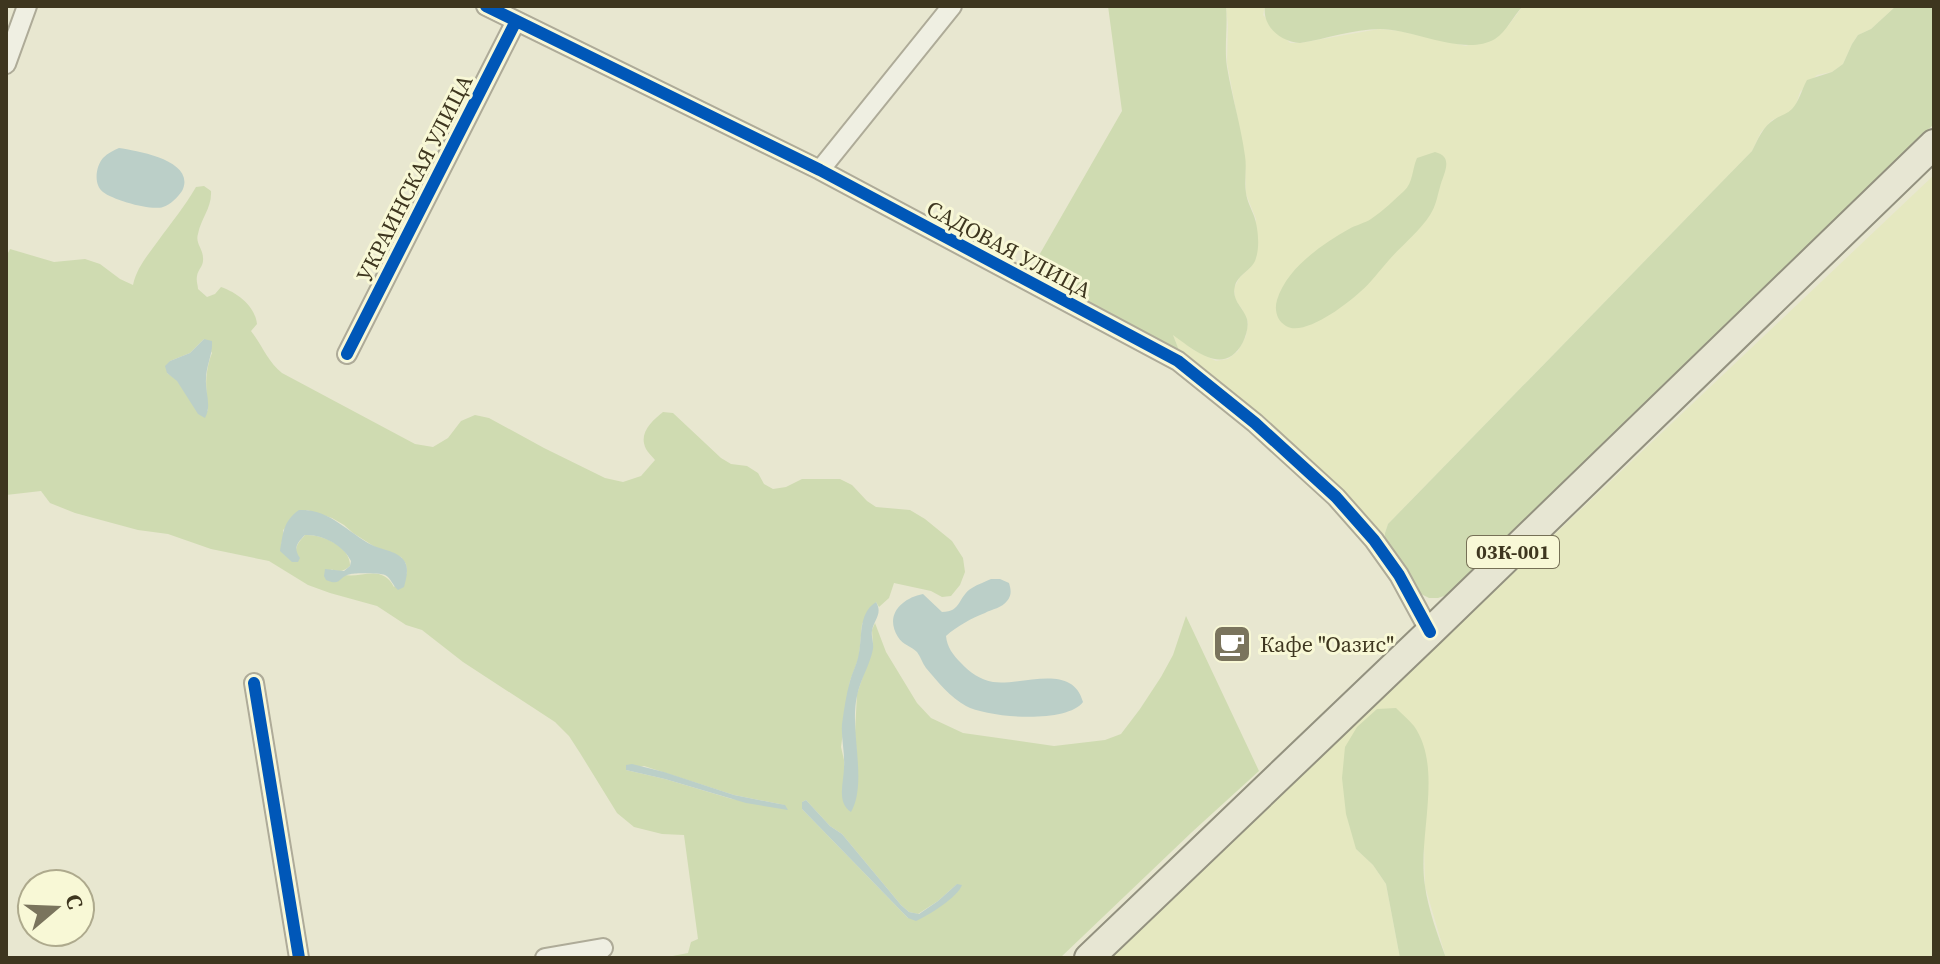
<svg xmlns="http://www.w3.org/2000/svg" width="1940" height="964" font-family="'Source Serif 4',serif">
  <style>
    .farmland { fill: #e5e8c0 }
    .green { fill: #cfdbb1; fill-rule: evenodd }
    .water { fill: #bbcfc8 }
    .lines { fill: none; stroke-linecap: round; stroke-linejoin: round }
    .street-casing { stroke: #aeab98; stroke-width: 22 }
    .primary-casing { stroke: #93917f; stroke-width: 32 }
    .street { stroke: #efefe2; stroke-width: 18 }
    .primary { stroke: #e7e6d3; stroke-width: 28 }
    .cycleway-casing { stroke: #f8f8d6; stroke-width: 17 }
    .cycleway { stroke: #0057b8; stroke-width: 12 }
    .labels { text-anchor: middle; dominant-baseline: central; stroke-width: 6; stroke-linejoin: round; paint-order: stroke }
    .shield { fill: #f8f8d6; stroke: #767056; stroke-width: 2 }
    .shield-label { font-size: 20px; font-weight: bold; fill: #3e361f }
    .street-label { font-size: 22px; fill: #3e361f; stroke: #f8f8d6 }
    .poi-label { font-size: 22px; fill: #3e361f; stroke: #f8f8d6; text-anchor: start }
  </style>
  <rect width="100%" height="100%" fill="#e8e7d0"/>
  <path class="farmland" d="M1226,6H1265L1263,15L1290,43H1300L1379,29L1400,31L1466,46L1508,26L1523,6H1896L1871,29L1858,35L1852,44L1843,64L1832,72L1817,75L1800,92L1796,105L1789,113L1772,120L1761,132L1752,151L1388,524L1385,533V540L1316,467L1221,384L1180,353L1172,333L1192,349L1216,361L1228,359L1238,351L1246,336L1248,322L1242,309L1235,299L1234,288L1240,277L1251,267L1256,219L1246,194L1245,158L1227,63L1228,25Z
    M1934,175V958H1446L1425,886L1424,845L1356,849L1373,865L1386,884L1400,958H1107Z"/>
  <path class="green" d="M1108,6H1226C1228,26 1224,47 1227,67C1232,97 1241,126 1245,156C1247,168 1244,181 1246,193C1247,201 1251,208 1254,216C1258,227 1260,246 1256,258C1253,270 1238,274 1235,286C1231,300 1243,307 1247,319C1249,327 1246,335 1243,342C1225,377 1195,351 1173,335L1180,353L1030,271L1122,111Z
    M1265,6H1523C1513,16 1507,31 1495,39C1464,57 1414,29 1380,29C1353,29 1326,39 1300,43C1281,42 1262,27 1265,6Z
    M1896,6H1934V124L1459,585L1447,595L1438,598H1429L1419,593L1385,540V533L1388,524L1752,151C1758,139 1763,126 1775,119C1781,115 1787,114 1792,109C1799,102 1802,89 1807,80L1832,72L1843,64L1852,44L1858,35L1871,29Z
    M1435,152C1455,157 1443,174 1440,187C1437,197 1436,206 1430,215C1419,232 1402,245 1389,260C1379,271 1371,283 1360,292C1346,305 1304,337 1286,326C1277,321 1274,310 1277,300C1287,268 1321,245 1349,229C1356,225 1365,223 1371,219C1383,211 1394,200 1404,191C1413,183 1412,169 1417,158Z
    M204,186L211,191C212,208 201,218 198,234C195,243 203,249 203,258C204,266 198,269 197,276C196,281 198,285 198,289L207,297L215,294L221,287C238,293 255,306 257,324L251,331C262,345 268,362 282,373L415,444L433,447L448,438L461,421L475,415L489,418L544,448L605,478L623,482L641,476L655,460C652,456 648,453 646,449C638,433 652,421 663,412L673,413L721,458L731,464L747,466L758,473L764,484L773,489L786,487L802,479H840L852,485L867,501L876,507L910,510L925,519L952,541L963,558L965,572L960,585L951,596L942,597L931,591L894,583L889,598L879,607L876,602L862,624L859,657L850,681L841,747L844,760V771L857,758L855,733L857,694L873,646L872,630L875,623L886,652L917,703L931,718L963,733L1054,746L1105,740L1121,734L1140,709L1161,677L1173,655L1186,616L1259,771L1192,832L1060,958H662L688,953L691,942L698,939L684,835L662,834L634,827L617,813L580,753L569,736L555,722L463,662L422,630L406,625L377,606L330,593L308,585L269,561L211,549L168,534L138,530L75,513L50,503L41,491L6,495V257L10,249L54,262L85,259L100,264L120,279L133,285C137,267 148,255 158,241C171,223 185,206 196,187ZM204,339L212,353C204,373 206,391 208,411L186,394L177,380L167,373L170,361L190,353ZM307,510L332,518L344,525L353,533L375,547L401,557L406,564L407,573L394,587C382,564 363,578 344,575C339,574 335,571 330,569C339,572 343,572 350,566C351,547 323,534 305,535C300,541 296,544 296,552L281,544L284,537L283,530ZM644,766L734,795L785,805L732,799L665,779L626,770ZM806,800L830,826L842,834L901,905L909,912L918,914L938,901L957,884C941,904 936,916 908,918L802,809V802Z
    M1396,708C1402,714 1409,720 1414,726C1444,769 1417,837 1425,886C1428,909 1438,936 1446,958H1400L1386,884L1373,865L1356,849L1346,814L1342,778L1345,747L1357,727L1377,709Z"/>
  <path class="water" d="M119,148C139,151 197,161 182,191C178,197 170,205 163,207C151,211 113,200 103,192C93,184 96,166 103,158C108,153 114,150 119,148Z
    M204,339L212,341C213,354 206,366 206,379C205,392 212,406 205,418L198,414L177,381L167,373L165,366L170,361L190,353Z
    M299,510C329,508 347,532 372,545C382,550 399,551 405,562C409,570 406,579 404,587L398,590C393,586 391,578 385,575C380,573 356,573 351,574C338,576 342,587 326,580L324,576L325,569L344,571L350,566L351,561C344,546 323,534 305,535C297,543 293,548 300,558L298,562H292L280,551C283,534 283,521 299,510Z
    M991,579H1000L1009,583C1011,590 1012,595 1007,601C1002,608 992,609 985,613C972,618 957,626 946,636C947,647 953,655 961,663C969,672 981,680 993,682C1023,686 1072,662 1083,702C1067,724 988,718 966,706C951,698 937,681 926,668C922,663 921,657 917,652C911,646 903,645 898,637C884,615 902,598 923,594L942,612C962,612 958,596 972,588C978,584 985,582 991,579Z
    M876,602C883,614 874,619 872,631C871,637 874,643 873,649C870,665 860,680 857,696C849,730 868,782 851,812C836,802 844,782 844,767C845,752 841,739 842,724C844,710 846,695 850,681C852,673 856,666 858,658C863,639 857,614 876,602Z
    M632,764L664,772L734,795L785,805L788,810L746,803L665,779L626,770V765Z
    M806,800L830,826L842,834L901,905L909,912L919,914L938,901L957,884L962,885C958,897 929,915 916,921L908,918L802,809V802Z"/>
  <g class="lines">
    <g class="street-casing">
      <path id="street" d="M486,6L820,170L1178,361L1255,423L1336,497L1374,540L1399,575L1430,632
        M6,64L27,6
        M820,170L952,6
        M347,354L516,21
        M254,683L299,958
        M545,958L603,948"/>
    </g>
    <g class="primary-casing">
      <path id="primary" d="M1089,958L1430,632L1934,144"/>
    </g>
    <use href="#street" class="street"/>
    <use href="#primary" class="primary"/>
    <g class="cycleway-casing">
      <path id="cycleway" d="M486,6L820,170L1178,361L1255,423L1336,497L1374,540L1399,575L1430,632
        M347,354L516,21
        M254,683L299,958"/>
    </g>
    <use href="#cycleway" class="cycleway"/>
  </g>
  <defs>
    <g id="cafe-square" transform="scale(2)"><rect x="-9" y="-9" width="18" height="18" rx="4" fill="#7a745d" stroke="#f8f8d6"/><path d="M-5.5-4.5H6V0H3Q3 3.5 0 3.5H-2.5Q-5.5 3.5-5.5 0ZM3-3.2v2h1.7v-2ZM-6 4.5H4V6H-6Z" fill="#fff"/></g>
  </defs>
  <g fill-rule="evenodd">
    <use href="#cafe-square" x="1232" y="644"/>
  </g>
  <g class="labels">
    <rect class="shield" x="1467" y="536" width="92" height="32" rx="6"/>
    <g class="shield-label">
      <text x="1513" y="552">03К-001</text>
    </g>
    <g class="street-label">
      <text transform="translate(414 178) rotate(-63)">УКРАИНСКАЯ УЛИЦА</text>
      <text transform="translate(1009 249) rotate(28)">САДОВАЯ УЛИЦА</text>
    </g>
    <g class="poi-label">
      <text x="1260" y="644">Кафе "Оазис"</text>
    </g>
  </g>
  <rect width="1940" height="964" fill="none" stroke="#3e361f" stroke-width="16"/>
  <g transform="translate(56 908) rotate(71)"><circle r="38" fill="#f8f8d6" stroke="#aeaa8d" stroke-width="2"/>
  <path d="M0-6L14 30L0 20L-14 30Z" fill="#7a745d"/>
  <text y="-12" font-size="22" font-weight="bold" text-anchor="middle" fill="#3e361f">С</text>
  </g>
</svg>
